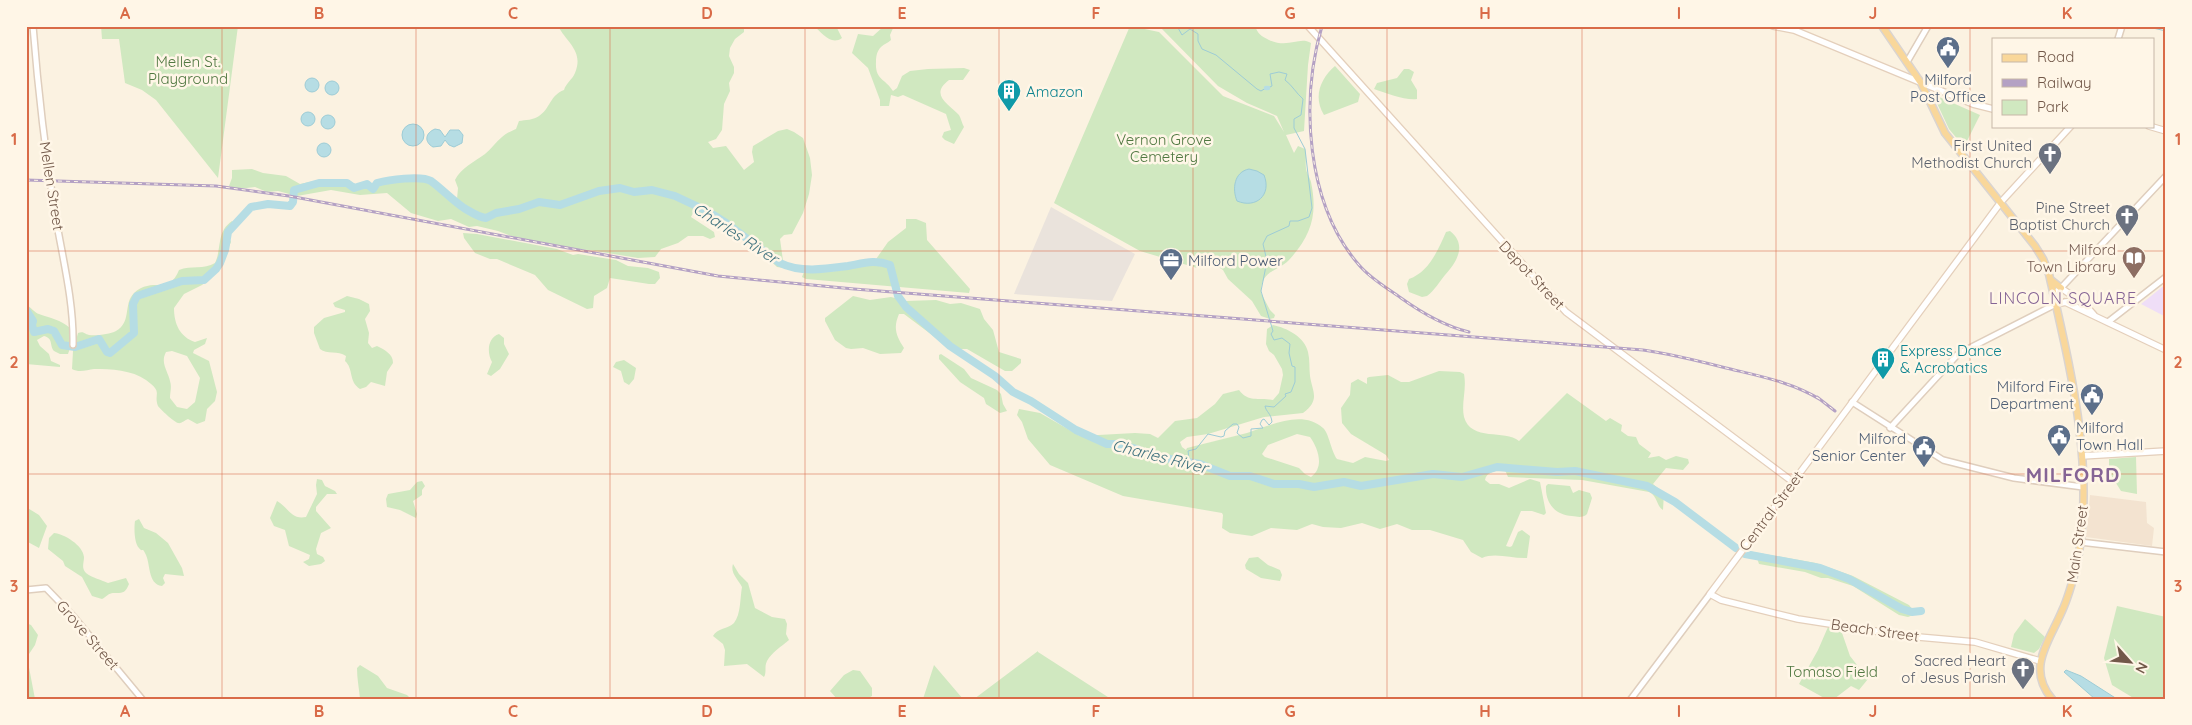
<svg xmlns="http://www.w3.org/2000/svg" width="2192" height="725" font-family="Quicksand,sans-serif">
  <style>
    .residential { fill: #f3e3d0 }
    .industrial { fill: #eae3dc }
    .education { fill: #efdef7 }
    .green { fill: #d0e8c0; fill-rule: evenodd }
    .water { fill: #b6dde4; stroke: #9dccd6 }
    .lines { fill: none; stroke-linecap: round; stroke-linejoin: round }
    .stream { stroke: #9dccd6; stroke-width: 1 }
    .canal { stroke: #b6dde4; stroke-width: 4.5 }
    .river { stroke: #b6dde4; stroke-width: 8 }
    .tertiary-casing { stroke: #dfcebd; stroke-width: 8 }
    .secondary-casing { stroke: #e4cfbb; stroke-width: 8 }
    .primary-casing { stroke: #dad4d0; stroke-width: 9 }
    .tertiary { stroke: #fff; stroke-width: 5 }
    .secondary { stroke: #fff; stroke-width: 5.5 }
    .primary { stroke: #f9d79a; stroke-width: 6 }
    .rail-casing { stroke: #b4a1c4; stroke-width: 3 }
    .rail { stroke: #fff6e7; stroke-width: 1; stroke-dasharray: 4; stroke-linecap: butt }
    .grid { fill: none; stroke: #d96b48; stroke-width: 1; stroke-opacity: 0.55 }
    .labels { text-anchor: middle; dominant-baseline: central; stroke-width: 5; stroke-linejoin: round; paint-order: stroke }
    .park-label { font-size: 15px; fill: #507841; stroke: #fff6e7 }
    .service-label { font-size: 15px; fill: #4e5e75; stroke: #fff6e7; text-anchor: start }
    .culture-label { font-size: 15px; fill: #0d838f; stroke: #fff6e7; text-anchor: start }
    .worship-label { font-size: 15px; fill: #5b616d; stroke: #fff6e7; text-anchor: end }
    .street-label { font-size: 15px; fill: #725849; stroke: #fff6e7 }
    .education-label { font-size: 15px; fill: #785e54; stroke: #fff6e7; text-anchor: end }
    .water-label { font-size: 16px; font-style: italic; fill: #40737f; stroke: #fff6e7 }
    .neighbourhood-label { font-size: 16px; letter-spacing: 1px; fill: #856495; stroke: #fff6e7 }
    .district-label { font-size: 20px; font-weight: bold; letter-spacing: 1px; fill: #856495; stroke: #fff6e7 }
    .neatline { fill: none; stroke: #d96b48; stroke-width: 2 }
    .grid-label { font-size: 16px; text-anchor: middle; font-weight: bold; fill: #d96b48 }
  </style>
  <rect width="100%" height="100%" fill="#fbf2e1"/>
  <path class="residential" d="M2090,495L2146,502L2147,523L2154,528L2152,546L2086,537Z"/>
  <path class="industrial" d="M1051,207L1135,254L1112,301L1014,294Z"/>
  <path class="education" d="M2166,284V317L2141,304Z"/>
  <path class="green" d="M101,26H238L218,178L156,100L142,90L125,83L119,39H102Z
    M558,26H744V32L735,39L730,48L729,56L734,67V73L729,83L730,91L724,104L722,130L716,139L708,142L713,148L726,146L744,170L754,162L752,152L753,146L778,131L787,129L794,132L803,138L810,158L812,175L809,194L803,213L792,234L784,235L780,239L784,268L777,267L756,247L716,219H710L693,213L691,217L714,232L715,237L710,239L703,236H688L678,243L661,249L655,257L638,258L589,250L571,249L511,236L498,231L477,226L469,227L451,219L438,221L411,213L387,193L360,195L331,190L297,196L278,191L267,192L255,187L238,189L229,186L232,178V170L252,169L263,173L286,176L300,184L319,180L358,187L393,181L422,180L429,182L447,195L457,199L458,188L455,180C460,169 475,161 485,154C491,149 496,142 502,137C506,133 512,131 516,129L519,121C525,120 534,120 539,116C550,109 550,95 564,90C566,83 572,80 575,73C584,51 567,43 558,26Z
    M814,26H836L842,38C831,46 822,33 814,26Z
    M884,26H894L890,35L891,40C888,43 884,44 881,47C877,51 876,56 876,62C875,80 885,78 893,91L897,88L902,76L910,71L928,69L964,68L970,70L963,80H949C929,95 949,104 959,115C961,118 962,124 964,127L954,144L945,140L942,137L944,132L951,130L946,114L903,95L898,97L891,95L889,106H880V100L868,68L852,53L858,34L873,36Z
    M1130,26L1159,32L1223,96L1274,116L1284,132L1277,116L1247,103L1218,86L1162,29L1154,26H1255C1258,34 1261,36 1269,40C1289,49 1299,36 1311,43L1308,65L1304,131L1286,135L1294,153L1298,146L1305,149C1307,156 1305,161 1306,168C1306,173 1310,177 1311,182C1318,215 1311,236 1289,260C1277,272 1261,270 1261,293L1270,310L1275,315L1274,318L1270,319L1261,316L1252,301L1228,279L1223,270L1209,261L1197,268L1140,251L1054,203Z
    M1335,66L1360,94L1358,102L1324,115C1313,97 1320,79 1335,66Z
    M1404,69H1409L1414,72L1411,80L1417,90V99C1407,101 1385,93 1374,89L1377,83L1397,78Z
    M1937,96L1980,115L1964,147L1949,129L1935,99Z
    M906,219H916L926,223L927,240L970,289L969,293L806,279L802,277L804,272L838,271L874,262L888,242L906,228Z
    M232,221L235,224L229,237L231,242L219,270L202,285L184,294L174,308C174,324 180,337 195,342L207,338L205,344L194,350L193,353L209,361L217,392L215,401L207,409L205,421L197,424L188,419C185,420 181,424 178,423C174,422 160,409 158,406C153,393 164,393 146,380C132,370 111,369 94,369C87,370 79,373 72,369L73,351L78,333C84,331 84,334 89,335C97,336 110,334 116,331C132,322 123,304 134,293C152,276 169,296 179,270C191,265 204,270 215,263C222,249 216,232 232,221ZM172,351L187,356L200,378L195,402L187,409L177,407L170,398C170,392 172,387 170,381C168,371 160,363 166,352Z
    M1450,231C1468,245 1456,263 1445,275C1439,282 1435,290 1427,296L1422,297L1409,292L1407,284L1409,279C1429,272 1438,250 1446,232Z
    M463,233L477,234L557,249L573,255L578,254L616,260L628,266L648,268L659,272L660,278L655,284H649L610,278L607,288L594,296L593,308L587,309L548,290L535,275L497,259H490L475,253L464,238Z
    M347,296L359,299L369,304L370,311L365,319L369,333L368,343L372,348L377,346C385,350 393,354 393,363L387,372L385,386L371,382L366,387L360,389C348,381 354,369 345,361L346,356C338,350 327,355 320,349L314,333V327L324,318L345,312V310L335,307L333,303Z
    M853,296L870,300L891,297L906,301L936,300L950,304L961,303L980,309L984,319L993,330L999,352L1021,359V363L1012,371H1005L967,349H961L956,353L904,314H899C893,328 896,336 904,348L901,353L880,354L863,348L851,349L846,348L835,340L825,321V318Z
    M26,305C31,307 35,313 39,314C50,318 61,320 70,328V348L68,354H60L54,351C49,345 54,339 44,336L37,340L40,346L49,354L51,361L60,365V367L26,364Z
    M1273,325C1287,328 1305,337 1308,352C1310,360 1309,368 1310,376C1312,391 1321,400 1303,413L1264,417L1208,434L1187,437L1180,442L1182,447L1186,450L1187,448C1207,443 1227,438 1247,433C1269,426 1302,409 1323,428C1329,433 1331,451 1337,459L1353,463L1365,457L1386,461L1389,460L1386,455L1351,434L1342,423L1341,408L1350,395L1351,383L1358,379L1367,384V378L1369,377L1388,375L1401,382H1409L1439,371L1460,372L1464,374C1467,389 1461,403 1464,417C1471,442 1505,429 1519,441L1567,393L1606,421L1610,418L1622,425L1621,431L1628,436L1636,437L1639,444L1651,453L1648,458L1659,456L1666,460L1676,456L1688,459L1689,463L1683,470L1666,468L1653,484L1664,493L1663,510C1656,506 1658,496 1649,492L1582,480L1508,477L1505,470C1497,470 1486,472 1485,480L1490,484H1499L1509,488L1530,479L1540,482L1546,513L1544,515L1532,511H1521L1506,546L1510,547L1512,546L1518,532L1522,530L1530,536L1527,558C1513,559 1495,552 1482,558L1471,552L1463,540L1430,530H1412L1397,524L1380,529L1362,523L1341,528L1323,527L1312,524L1297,530L1271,528L1252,536L1230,533L1222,528L1223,515L1222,513L1123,496L1050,465L1028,439L1022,422L1017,415L1019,409L1040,413L1080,436L1135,433L1150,434L1158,438L1175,421L1197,418L1215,404L1223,394L1239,390C1249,403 1258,397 1273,400L1279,393L1283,375L1282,369L1274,355L1269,351L1266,344L1267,329ZM1297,434L1310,437C1318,448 1325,467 1311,477L1305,474L1299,468L1265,457L1262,454L1268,445Z
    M499,334L504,338V344L509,354L500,369L491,376L487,374L492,362C487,353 487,338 499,334Z
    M941,354L964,369L971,378L997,390L1001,394L1003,404L1007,411L1000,413L986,404L984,398L960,382L939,359V355Z
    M624,360L636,368L634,379L629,385L624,382L621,371L613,367L616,362Z
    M2136,457L2137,494L2121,491L2109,472V459Z
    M317,479L322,480L325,486L335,491L337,494H327L316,507V511L331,528L321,533L316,549L317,554L323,557L325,561L321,564L309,566L303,562L309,559L310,555L289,546L285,530L274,526L270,518L277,501C288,507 291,520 306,517L317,494L316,485Z
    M422,481L425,486L422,490V495L413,501L417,514L416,518L400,510L387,507L386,499L388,494L410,490L417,482Z
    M1548,484L1570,486L1573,493L1579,490L1590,493L1592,498L1587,514C1583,518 1578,517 1572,516C1555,515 1545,503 1546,486Z
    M26,507L39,515L47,526L39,548L26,541Z
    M139,519L144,528L156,533L168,543L182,568L184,576L165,574L163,578L165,583L162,586C147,584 151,563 145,553C142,547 143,553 139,548C134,543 134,527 135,521Z
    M54,533C64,534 83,545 84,557C84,563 81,568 86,573C92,578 102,580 108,583L126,578L129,584C125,594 122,593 113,593C109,593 106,597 102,599L92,596L82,577L65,566L63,561L48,549L49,538Z
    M1748,551L1816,563L1853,576L1909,605L1916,614L1908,617L1899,615L1853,586L1828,578H1821L1805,572L1759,564L1757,558L1742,557L1743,554Z
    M1258,557L1268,565L1280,570L1282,575L1280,581L1261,578L1246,569L1245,565L1249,558Z
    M733,564L739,574L748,583L755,608L772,617L785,619L787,624L786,634L789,640C781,647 772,652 767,661C764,667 767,672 764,677L747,664L724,666L725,650L723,644L713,636C717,628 728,629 734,623C741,614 740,598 742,587C738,579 730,573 733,564Z
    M2117,606L2166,617V699H2135L2112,685L2104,658Z
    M2025,619L2045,637L2039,649L2034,653L2011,647L2014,634Z
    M26,623L31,625L38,635L35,645L27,657L35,699H26Z
    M1828,627L1841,630L1850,656L1868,679L1859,690L1851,686L1834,699H1826L1799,684L1818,650Z
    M1038,651V652L1111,699H974Z
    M360,665L378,676L387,688L407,695L411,699H360C359,688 357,679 357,668Z
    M934,665L963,699H923Z
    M853,670L860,671L872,688V696L866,699H837L830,691L844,675Z"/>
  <path class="water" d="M305 85a7 7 0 1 1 14 0a7 7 0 1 1-14 0Z
    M325 88a7 7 0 1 1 14 0a7 7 0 1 1-14 0Z
    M301 119a7 7 0 1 1 14 0a7 7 0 1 1-14 0Z
    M321 122a7 7 0 1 1 14 0a7 7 0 1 1-14 0Z
    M402 135a11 11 0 1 1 22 0a11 11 0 1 1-22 0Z
    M435,129L440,130L445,137L450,130H459L463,135L462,143L454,147L449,145L445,140L441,146L433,147C424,142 425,133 435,129Z
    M317 150a7 7 0 1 1 14 0a7 7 0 1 1-14 0Z
    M1249,169L1257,171L1264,175C1272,195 1256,209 1237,201C1232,189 1234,172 1249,169Z
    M2066,670L2081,676L2117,699H2095L2064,672Z"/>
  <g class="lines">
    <path class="stream" d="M1177,26L1182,35L1190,29L1198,34V41L1202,49L1216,55L1257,89L1261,91L1266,88
      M2144,26L2166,31
      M1184,461L1189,458L1188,451L1196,449L1208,434L1221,437L1224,436L1225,431L1233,424H1237L1239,427L1237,433L1243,438L1251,436V429L1263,428L1260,424L1262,420L1264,419L1269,425L1272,422C1271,413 1266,412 1265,406L1274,407L1286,396L1285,394L1291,392L1295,382V367L1292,366L1289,353L1290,344L1282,338L1274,340L1271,334L1273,331L1261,291L1267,261L1263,244L1267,236L1289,226L1290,221H1298L1309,217L1312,208L1305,149L1294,128V119L1301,115L1303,99C1296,93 1292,85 1285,80L1287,74L1279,72L1270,74L1272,86L1268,88"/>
    <path class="canal" d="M1266,88H1268"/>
    <path class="river" d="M26,310L33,321L32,325L34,332L48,329L54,331L62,345L75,347L99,339L107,352L110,353L134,333L133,304L137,296L182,281L204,280L216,269L220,263L225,250L228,232L251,207L268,204L290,206L293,202L294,190L319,183H347L354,188L367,184L373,189L377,183C388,180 421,175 431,181C442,189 452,200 464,208C471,212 478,217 486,218L496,213L519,209L539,202L560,205L599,191L620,188L634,192L652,190L675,196L707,211L726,223L780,263C800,273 826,269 848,266C864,263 875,259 890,265L898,296L906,307L950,346L995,376L1013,392L1031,401L1076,430L1107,444H1118L1137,449L1152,456L1200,464L1230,476H1250L1274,484H1299L1314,487L1344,482L1361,486L1433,474L1462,477L1497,467L1557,472L1575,471L1647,486L1675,502L1736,548
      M1745,554L1820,568L1849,579L1902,609L1912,612L1921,611"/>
    <g class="tertiary-casing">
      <path id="tertiary" d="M33,26C38,89 45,151 55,213C62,256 74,301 73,345
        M2118,39L2122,26
        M1907,62L1928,26
        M2053,294L2061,288L2166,176
        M2108,322L2166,277
        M1852,402L1943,460L2014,478L2083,487
        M1890,428L1958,354L2056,304
        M2080,542L2166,552
        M26,590L46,588L74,617L142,699
        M1631,699L1710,594"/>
    </g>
    <g class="secondary-casing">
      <path id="secondary" d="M1308,26L1566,312L1793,482
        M1773,26L1794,30L1973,104L1993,109
        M2149,126L2166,131
        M2061,288L2077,299
        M2065,302L2166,350
        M2056,304L2077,300L2087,307L2094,315
        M2082,456L2166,451
        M2040,661L1975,642L1907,636L1798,619L1721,600L1710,594L2001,202L2071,126"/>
    </g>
    <g class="primary-casing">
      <path id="primary" d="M1882,26L1921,83L1945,133L2035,246L2043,259L2049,274C2070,368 2096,467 2077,564C2073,580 2069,596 2062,611C2049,642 2026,668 2052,699
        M2051,280L2061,288"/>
    </g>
    <use href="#tertiary" class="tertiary"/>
    <use href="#secondary" class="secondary"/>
    <use href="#primary" class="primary"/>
    <g class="rail-casing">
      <path id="rail" d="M1322,26C1300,101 1306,204 1359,265C1371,279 1387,288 1401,298C1422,313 1444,326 1469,332
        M26,180L216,186L289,196L718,276L854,289L1643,350C1671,354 1699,361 1726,368C1759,376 1792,382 1821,400
        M1817,397L1835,411"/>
    </g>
    <use href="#rail" class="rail"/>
  </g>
  <path class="grid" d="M222,26V699M416,26V699M610,26V699M805,26V699M999,26V699M1193,26V699M1387,26V699M1582,26V699M1776,26V699M1970,26V699M26,251H2166M26,474H2166"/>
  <defs>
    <g id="civic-pin" transform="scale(1.25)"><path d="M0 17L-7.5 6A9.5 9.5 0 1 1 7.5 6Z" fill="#5c6f8a" stroke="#fff6e7"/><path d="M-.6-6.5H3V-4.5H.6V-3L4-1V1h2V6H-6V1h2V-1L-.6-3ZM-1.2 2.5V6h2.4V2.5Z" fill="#fff"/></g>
    <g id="building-pin" transform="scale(1.25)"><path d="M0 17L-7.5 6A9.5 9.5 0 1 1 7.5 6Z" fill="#0f9aa8" stroke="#fff6e7"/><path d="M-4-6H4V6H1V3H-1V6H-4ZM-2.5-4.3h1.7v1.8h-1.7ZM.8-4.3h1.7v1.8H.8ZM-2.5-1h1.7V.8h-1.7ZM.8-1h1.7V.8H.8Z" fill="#fff"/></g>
    <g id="church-pin" transform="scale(1.25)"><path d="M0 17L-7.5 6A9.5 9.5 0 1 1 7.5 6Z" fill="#6b7280" stroke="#fff6e7"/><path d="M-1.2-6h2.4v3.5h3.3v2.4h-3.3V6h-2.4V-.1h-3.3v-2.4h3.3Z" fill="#fff"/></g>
    <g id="library-pin" transform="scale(1.25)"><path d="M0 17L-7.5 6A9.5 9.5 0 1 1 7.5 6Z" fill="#8d6e63" stroke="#fff6e7"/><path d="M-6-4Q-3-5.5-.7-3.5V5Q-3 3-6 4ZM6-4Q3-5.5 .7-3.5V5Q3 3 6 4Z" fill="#fff"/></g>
    <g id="office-pin" transform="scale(1.25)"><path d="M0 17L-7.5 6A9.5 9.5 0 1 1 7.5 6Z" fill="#5c6f8a" stroke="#fff6e7"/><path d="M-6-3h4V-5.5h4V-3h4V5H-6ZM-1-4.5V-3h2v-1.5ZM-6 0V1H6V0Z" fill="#fff"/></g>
  </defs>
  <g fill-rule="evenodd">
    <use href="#civic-pin" x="1948" y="48"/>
    <use href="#building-pin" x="1009" y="91"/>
    <use href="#church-pin" x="2050" y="154"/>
    <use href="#church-pin" x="2127" y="216"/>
    <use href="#library-pin" x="2134" y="258"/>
    <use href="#office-pin" x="1171" y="260"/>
    <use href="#building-pin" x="1883" y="359"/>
    <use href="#civic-pin" x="2092" y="395"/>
    <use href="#civic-pin" x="2059" y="436"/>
    <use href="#civic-pin" x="1924" y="447"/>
    <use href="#church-pin" x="2023" y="669"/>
  </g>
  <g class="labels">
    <g class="park-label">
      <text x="188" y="61">Mellen St.<tspan x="188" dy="17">Playground</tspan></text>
      <text x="1164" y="139">Vernon Grove<tspan x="1164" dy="17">Cemetery</tspan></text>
      <text x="1832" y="671">Tomaso Field</text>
    </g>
    <g class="service-label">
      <text x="1948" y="79" text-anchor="middle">Milford<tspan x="1948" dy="17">Post Office</tspan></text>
      <text x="1188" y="260">Milford Power</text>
      <text x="2074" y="386" text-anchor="end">Milford Fire<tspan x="2074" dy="17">Department</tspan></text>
      <text x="2076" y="427">Milford<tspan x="2076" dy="17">Town Hall</tspan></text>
      <text x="1906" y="438" text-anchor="end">Milford<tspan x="1906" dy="17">Senior Center</tspan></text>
    </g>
    <g class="culture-label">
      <text x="1026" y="91">Amazon</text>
      <text x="1900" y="350">Express Dance<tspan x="1900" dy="17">&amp; Acrobatics</tspan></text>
    </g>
    <g class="worship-label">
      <text x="2032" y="145">First United<tspan x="2032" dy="17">Methodist Church</tspan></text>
      <text x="2110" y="207">Pine Street<tspan x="2110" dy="17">Baptist Church</tspan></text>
      <text x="2006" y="660">Sacred Heart<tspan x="2006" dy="17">of Jesus Parish</tspan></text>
    </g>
    <g class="street-label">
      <text transform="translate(52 186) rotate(81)">Mellen Street</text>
      <text transform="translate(1532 275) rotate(47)">Depot Street</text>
      <text transform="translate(1771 511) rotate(-53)">Central Street</text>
      <text transform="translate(2077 544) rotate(-82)">Main Street</text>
      <text transform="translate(1875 630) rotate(8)">Beach Street</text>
      <text transform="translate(88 635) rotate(49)">Grove Street</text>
    </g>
    <g class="education-label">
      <text x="2116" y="249">Milford<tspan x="2116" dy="17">Town Library</tspan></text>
    </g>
    <g class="water-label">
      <text transform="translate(736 233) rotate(33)">Charles River</text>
      <text transform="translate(1160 456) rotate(14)">Charles River</text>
    </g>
    <g class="neighbourhood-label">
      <text x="2063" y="298">LINCOLN SQUARE</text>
    </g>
    <g class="district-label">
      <text x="2073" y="474">MILFORD</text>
    </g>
  </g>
  <rect width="2192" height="725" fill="none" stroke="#fff6e7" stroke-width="55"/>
  <rect x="1992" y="38" width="162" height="90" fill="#fff6e7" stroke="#c7b7a8"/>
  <rect x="2002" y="54" width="25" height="8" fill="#f9d79a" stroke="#c7b7a8"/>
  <text x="2037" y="62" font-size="15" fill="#725849">Road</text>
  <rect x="2002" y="79" width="25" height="8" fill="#b4a1c4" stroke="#c7b7a8"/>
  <text x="2037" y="88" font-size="15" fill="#725849">Railway</text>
  <rect x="2002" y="100" width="25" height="15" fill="#d0e8c0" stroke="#c7b7a8"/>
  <text x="2037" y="112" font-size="15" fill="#725849">Park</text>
  <g transform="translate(2130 662) rotate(117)" stroke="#fff6e7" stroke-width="4" paint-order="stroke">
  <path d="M0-4L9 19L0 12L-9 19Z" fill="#725849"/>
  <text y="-8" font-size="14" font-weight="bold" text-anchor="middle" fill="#725849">N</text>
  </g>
  <rect x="28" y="28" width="2136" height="670" class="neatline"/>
  <g class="grid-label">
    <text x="125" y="19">A</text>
    <text x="319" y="19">B</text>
    <text x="513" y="19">C</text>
    <text x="707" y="19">D</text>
    <text x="902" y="19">E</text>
    <text x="1096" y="19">F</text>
    <text x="1290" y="19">G</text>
    <text x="1485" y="19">H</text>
    <text x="1679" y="19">I</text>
    <text x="1873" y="19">J</text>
    <text x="2067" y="19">K</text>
    <text x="14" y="145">1</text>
    <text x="2178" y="145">1</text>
    <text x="14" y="368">2</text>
    <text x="2178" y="368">2</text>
    <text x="14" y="592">3</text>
    <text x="2178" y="592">3</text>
    <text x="125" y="717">A</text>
    <text x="319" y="717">B</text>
    <text x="513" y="717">C</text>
    <text x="707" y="717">D</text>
    <text x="902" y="717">E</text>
    <text x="1096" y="717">F</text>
    <text x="1290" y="717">G</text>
    <text x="1485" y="717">H</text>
    <text x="1679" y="717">I</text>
    <text x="1873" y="717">J</text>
    <text x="2067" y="717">K</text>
  </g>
</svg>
